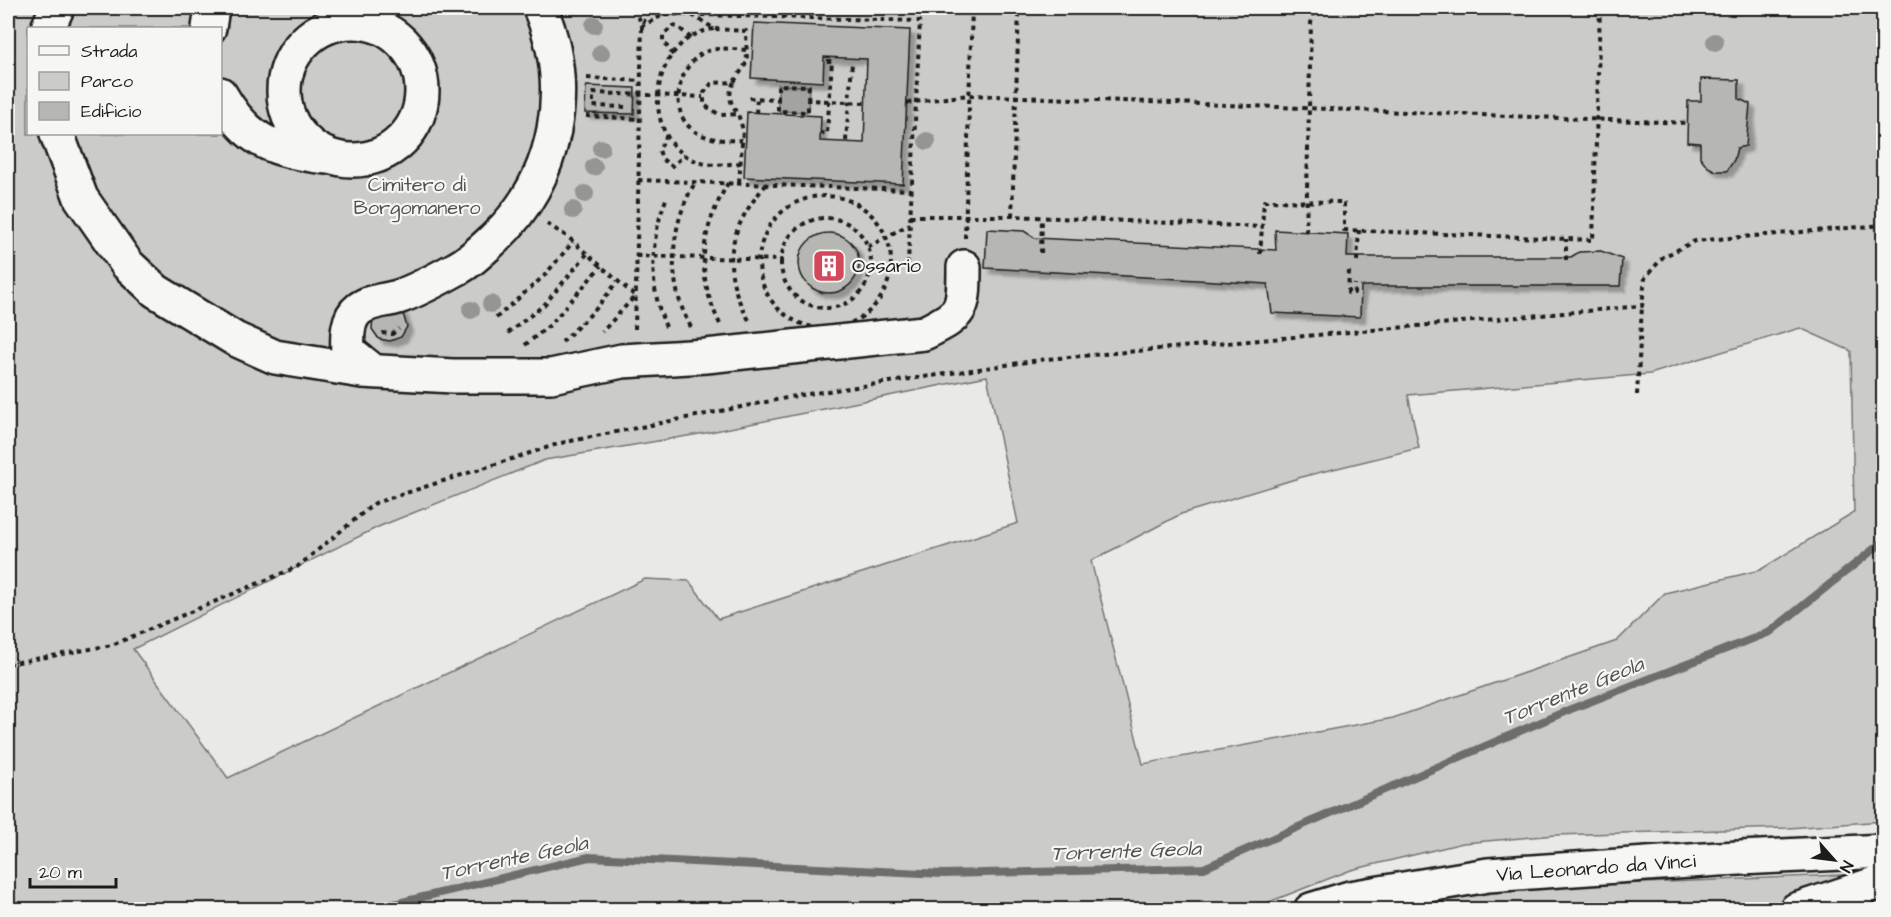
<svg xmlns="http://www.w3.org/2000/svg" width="1891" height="917" font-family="'Architects Daughter',sans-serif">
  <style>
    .green { fill: #cbcbc7; stroke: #747472; stroke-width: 1.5; fill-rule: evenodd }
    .water { fill: #a3a3a1; stroke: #6d6d6c; stroke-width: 1.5 }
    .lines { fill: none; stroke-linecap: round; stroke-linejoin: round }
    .stream { stroke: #6d6d6c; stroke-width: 8 }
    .building { fill: #b6b6b3; stroke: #1c1c1c; stroke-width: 1.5; filter: url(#shadow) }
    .minor-casing { stroke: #1c1c1c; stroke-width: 38 }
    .path { stroke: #1c1c1c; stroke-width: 4; stroke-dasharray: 4.5 4.5; stroke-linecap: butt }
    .minor { stroke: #f6f6f2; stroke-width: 33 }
    .tree { fill: #959592 }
    .labels { text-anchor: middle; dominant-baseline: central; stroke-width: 4.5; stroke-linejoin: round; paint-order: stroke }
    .park-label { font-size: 20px; fill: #51514f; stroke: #f6f6f2 }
    .poi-label { font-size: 20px; fill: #1c1c1c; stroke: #f6f6f2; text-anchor: start }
    .street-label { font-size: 20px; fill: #1c1c1c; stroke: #f6f6f2 }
    .water-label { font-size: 21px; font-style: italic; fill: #525251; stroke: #f6f6f2 }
  </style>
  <defs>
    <filter id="shadow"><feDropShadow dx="5.5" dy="5.5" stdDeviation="1.5" flood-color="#0004"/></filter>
  </defs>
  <rect width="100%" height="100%" fill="#e9e9e5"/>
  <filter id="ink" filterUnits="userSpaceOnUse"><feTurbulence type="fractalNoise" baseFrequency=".0167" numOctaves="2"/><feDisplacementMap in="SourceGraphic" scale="12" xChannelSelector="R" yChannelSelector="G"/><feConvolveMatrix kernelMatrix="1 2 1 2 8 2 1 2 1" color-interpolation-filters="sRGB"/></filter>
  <g filter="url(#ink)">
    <path class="green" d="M8,8H1883V821L1789,828L1556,835L1463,843L1351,870L1251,909H8ZM28,28H220V134H28ZM1800,328L1851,351L1854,512L1760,570L1665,593L1617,641L1393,718L1143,764L1091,561L1181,514L1305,476L1419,448L1408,395L1650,374ZM987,376L1018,523L718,619L689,581L645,579L228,778L133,649L378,527L545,460L705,433Z
      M1866,874L1875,910H1372L1469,890Z"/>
    <path class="water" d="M778,85L809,86L808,112L778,111Z"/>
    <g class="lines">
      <path class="stream" d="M8,907L78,910
        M369,910L589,857L943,874L1204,868L1571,709L1770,632L1884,541"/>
    </g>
    <path class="building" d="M754,23L910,30L903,184L744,177L747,112L821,116L820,141L864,143L867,59L824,57L823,82L751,78Z
      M1701,79L1739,80V99L1750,104L1746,146L1737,148L1734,160L1727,171H1716L1708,167L1700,157V143L1687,142L1688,101H1701Z
      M586,86L635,88L634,114L585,113Z
      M987,229L1024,231L1035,238L1276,250L1275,230L1348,234L1347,257H1571L1579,252L1601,251L1622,259L1620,286H1361L1360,317L1272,313L1268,284L985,268Z
      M799 263a30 30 0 1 1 60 0a30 30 0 1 1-60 0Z
      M402,310L407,327L401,337L390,341L379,339L372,329L373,318Z"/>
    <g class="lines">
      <g class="minor-casing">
        <path id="minor" d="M284 91a69 69 0 1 1 138 0a69 69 0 1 1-138 0Z
          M48,28L57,8
          M209,28L212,8
          M220,94C248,143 273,150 326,157
          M57,134L81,198L127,264L156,291L235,339L275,357L362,371L453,376H551L622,361L706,356L924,333C963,314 964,311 964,267
          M373,371L348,351C347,337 347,318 359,309C371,300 385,301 398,297C418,290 438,279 456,269C470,262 483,249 495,238C558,178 574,87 540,8
          M1311,910L1350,898L1488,875L1719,859L1884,851
          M1796,910L1884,881"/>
      </g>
      <path class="path" d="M635,8L642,26L665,14L920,21L908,263
        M1297,8L1314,11L1324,8
        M692,15L715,29L746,31L747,62L734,82L712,83L704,93V105L720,115L738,114L743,130L739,183
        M714,29C649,37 636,141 699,162C712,167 727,164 741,163
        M673,55L663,41V35L673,26L678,27L691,38
        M587,78L641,81
        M734,82C728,94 729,103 738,114
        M749,98L778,99V111L808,112V100L866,103
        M778,99V85L809,86L808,100
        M907,103L969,95L1688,123
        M625,107L593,106V93L703,97
        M756,113L757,98
        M586,116L640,119
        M820,133L827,134L832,61H823
        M667,135L659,150L662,159L672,166L685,155
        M742,140C726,141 707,140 693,130C669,113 677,69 701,54C715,46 732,49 747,50
        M846,141L852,63
        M638,180L911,190
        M759 262a66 66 0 1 1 132 0a66 66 0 1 1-132 0Z
        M910,216H1012L1262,227L1264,201L1344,202V230L1593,240L1600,8
        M1012,216L1019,8
        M781 263a45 45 0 1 1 90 0a45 45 0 1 1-90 0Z
        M547,224L568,237L635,296L602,332
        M1306,232L1311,23L1314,11
        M965,238L972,8
        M868,247L910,224
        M1041,253L1042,218
        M1260,254L1262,227
        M636,256L782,260
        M1566,260V239
        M1357,261L1359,230
        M1349,271L1348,293H1354L1355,284
        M496,318L544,276L573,242
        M749,320C719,270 728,228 766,185
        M720,324C695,273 700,232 728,183
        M666,327C648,286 650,238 667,197
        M691,327C666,284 669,225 695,183
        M635,329L642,26L650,8
        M382,333L392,334L399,329
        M508,333L544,305L587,254
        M562,342L595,310L618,281
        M525,345L550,325L601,266
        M1637,395L1642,306
        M8,664L112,645L297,567L375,503L561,443L801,395L1047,359L1642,306L1645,278L1663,257L1695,241L1884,225"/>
      <use href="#minor" class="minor"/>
    </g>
    <g class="tree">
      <circle cx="594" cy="25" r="9"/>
      <circle cx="1715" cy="42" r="9"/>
      <circle cx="601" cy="53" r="9"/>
      <circle cx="927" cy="141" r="9"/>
      <circle cx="601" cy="148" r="9"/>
      <circle cx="594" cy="167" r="9"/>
      <circle cx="585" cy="194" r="9"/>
      <circle cx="573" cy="210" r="9"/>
      <circle cx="491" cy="304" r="9"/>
      <circle cx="471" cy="310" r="9"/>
    </g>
  </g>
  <defs>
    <g id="building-square" transform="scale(1.725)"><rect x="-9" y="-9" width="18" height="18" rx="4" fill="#d1495b" stroke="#f6f6f2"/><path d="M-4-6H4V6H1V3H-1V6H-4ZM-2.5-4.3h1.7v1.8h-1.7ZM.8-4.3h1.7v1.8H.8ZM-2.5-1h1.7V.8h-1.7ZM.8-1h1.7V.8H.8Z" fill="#fff"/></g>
  </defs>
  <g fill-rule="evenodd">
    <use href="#building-square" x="829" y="266"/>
  </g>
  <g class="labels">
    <g class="park-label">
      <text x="417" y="185">Cimitero di<tspan x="417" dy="23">Borgomanero</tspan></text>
    </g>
    <g class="poi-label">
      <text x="852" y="266">Ossario</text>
    </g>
    <g class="street-label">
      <text transform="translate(1596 868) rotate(-4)">Via Leonardo da Vinci</text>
    </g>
    <g class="water-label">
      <text transform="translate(1573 691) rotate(-22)">Torrente Geola</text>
      <text transform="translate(1126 851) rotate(-2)">Torrente Geola</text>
      <text transform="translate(514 858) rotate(-12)">Torrente Geola</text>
    </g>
  </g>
  <rect width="1891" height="917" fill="none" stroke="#f6f6f2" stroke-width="30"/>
  <rect x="15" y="15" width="1861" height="887" fill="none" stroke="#1c1c1c" stroke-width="2" filter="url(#ink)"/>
  <rect x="27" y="27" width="195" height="108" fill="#f6f6f2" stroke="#9f9f9c" stroke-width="1.5"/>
  <rect x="39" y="46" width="30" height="9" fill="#f6f6f2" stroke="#9f9f9c" stroke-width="1.5"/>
  <text x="81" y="57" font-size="18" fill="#1c1c1c">Strada</text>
  <rect x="39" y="72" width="30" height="18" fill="#cbcbc7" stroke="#9f9f9c" stroke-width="1.5"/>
  <text x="81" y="87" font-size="18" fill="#1c1c1c">Parco</text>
  <rect x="39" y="102" width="30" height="18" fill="#b6b6b3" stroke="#9f9f9c" stroke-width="1.5"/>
  <text x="81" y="117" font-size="18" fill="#1c1c1c">Edificio</text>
  <g transform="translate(1834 860) rotate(118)" stroke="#f6f6f2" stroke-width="4.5" paint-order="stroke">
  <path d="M0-4.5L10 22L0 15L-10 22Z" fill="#1c1c1c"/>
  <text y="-9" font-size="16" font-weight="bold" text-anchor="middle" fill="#1c1c1c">N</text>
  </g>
  <path d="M30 878v9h86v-9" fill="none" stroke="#1c1c1c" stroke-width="3"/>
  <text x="39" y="878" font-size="18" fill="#1c1c1c" stroke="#f6f6f2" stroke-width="4.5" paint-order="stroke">20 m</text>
</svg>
